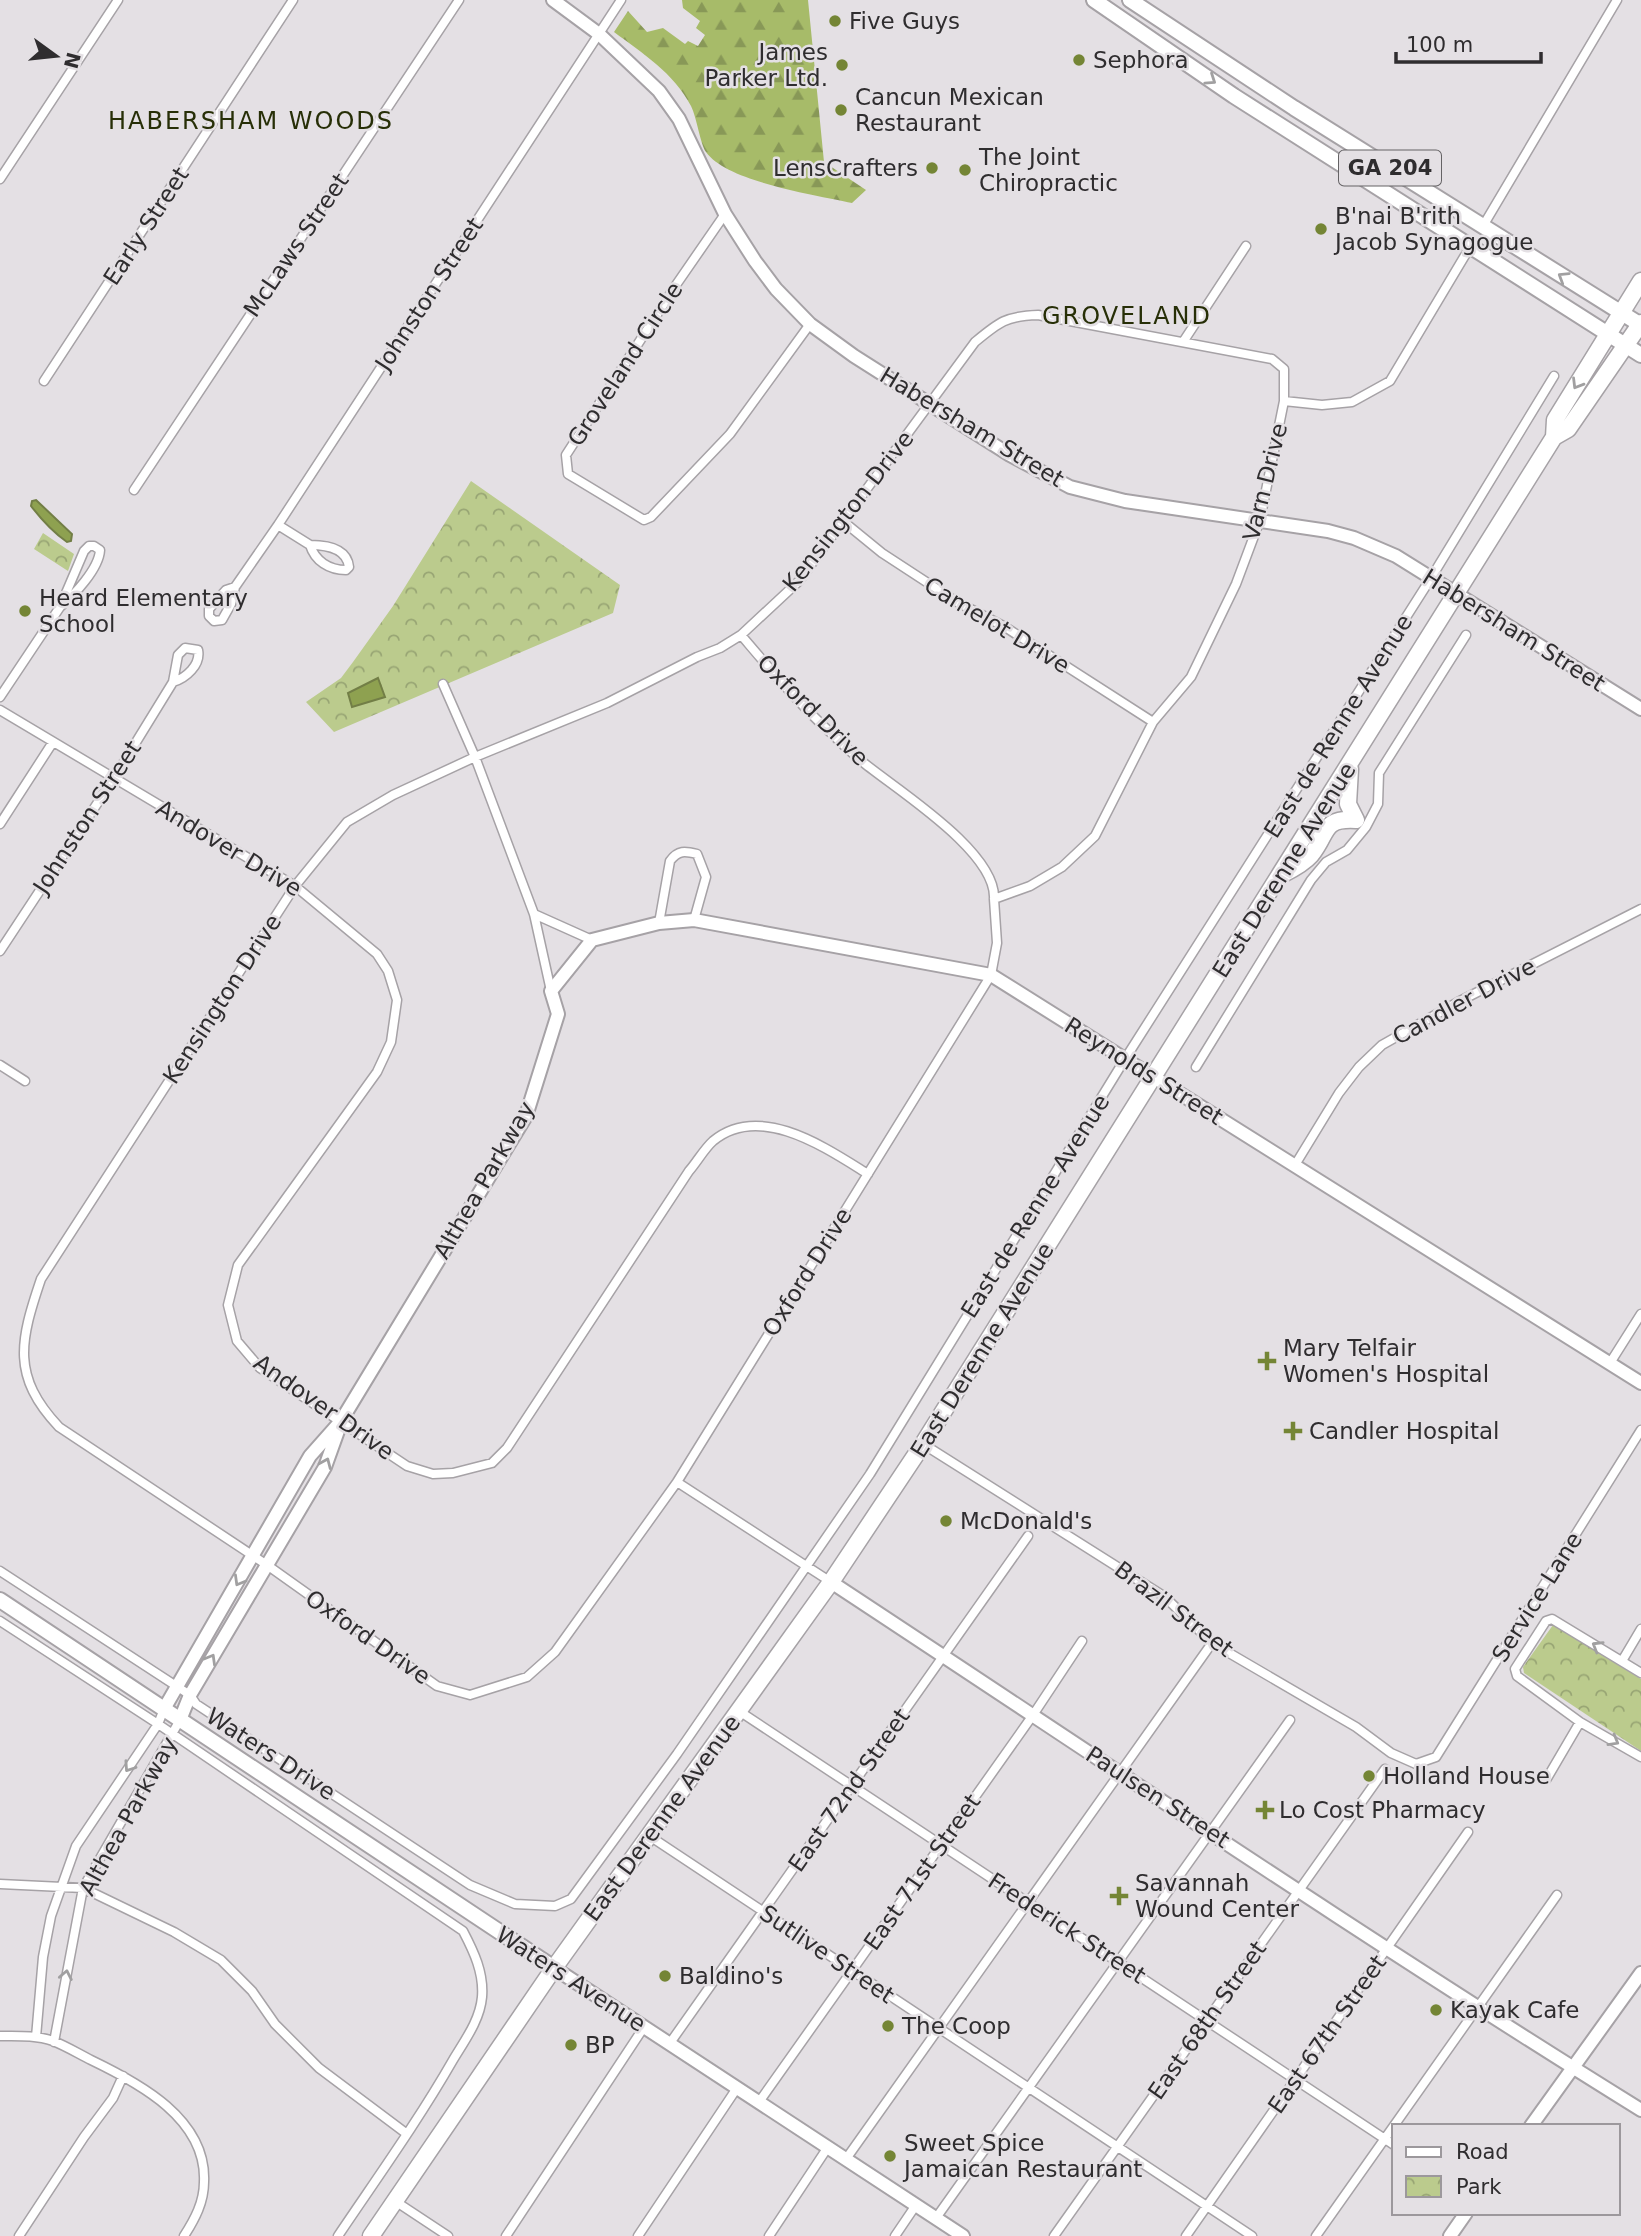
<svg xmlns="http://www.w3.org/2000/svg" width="1641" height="2236" font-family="'DejaVu Sans',sans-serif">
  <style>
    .forest { fill: url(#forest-firs) }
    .park { fill: url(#park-crowns) }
    .water { fill: #8ea150; stroke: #727e46; stroke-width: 2 }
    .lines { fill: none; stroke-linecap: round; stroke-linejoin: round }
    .street-casing { stroke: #a6a2a6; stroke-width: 11 }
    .secondary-casing { stroke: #a6a2a6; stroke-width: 16 }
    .primary-casing { stroke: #a6a2a6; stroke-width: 18 }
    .highway-casing { stroke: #a6a2a6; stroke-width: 19 }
    .street { stroke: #fff; stroke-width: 8 }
    .secondary { stroke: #fff; stroke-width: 12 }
    .primary { stroke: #fff; stroke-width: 14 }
    .highway { stroke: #fff; stroke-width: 16 }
    .oneway { stroke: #a1a0a1 }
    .poi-dot { fill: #748535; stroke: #e4e0e4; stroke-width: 2.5 }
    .labels { text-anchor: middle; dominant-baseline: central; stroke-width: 5; stroke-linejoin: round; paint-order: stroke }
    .shield { fill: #e4e0e4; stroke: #656365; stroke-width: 2 }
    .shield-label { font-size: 21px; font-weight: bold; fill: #2f2d2f }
    .poi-label { font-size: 23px; fill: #2f2d2f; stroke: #e4e0e4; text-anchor: start }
    .street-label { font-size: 23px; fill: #2f2d2f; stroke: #e4e0e4 }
    .neighbourhood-label { font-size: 24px; letter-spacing: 2px; fill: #272f07; stroke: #e4e0e4 }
  </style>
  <defs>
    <pattern id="forest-firs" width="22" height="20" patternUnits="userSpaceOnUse" patternTransform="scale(1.75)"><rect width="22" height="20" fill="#a7bb69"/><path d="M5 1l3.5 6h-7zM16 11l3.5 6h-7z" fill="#889857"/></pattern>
    <pattern id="park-crowns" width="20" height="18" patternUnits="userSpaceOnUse" patternTransform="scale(1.75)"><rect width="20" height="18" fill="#bbcb8d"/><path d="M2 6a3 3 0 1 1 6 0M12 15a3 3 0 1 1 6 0" fill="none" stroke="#98a574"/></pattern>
  </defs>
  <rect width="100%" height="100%" fill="#e4e0e4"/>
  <path class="forest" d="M682,0H808L824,162L866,190L852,203C816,195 727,182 706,152C700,143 697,118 691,106C674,73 642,53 614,32L628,11L647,32L663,28L685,44L688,41L698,46L705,35L696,28L700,21L683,8Z"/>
  <path class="park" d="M471,481L620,585L613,613L334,732L306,702L341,678L353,662L393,606Z
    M43,533L74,554L68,571L34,549Z
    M1553,1625L1641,1679V1751L1524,1673L1523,1667Z"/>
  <path class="water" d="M36,500L72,534L71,541L67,542C54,533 41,519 31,506L32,501Z
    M378,678L385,697L352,707L348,693Z"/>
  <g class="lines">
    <g class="street-casing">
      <path id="street" d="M0,179L118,0
        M725,214L676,285L566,455L568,474L644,520L651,517L730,434L810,324
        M1483,226L1617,0
        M1183,342L1246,246
        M44,381L293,0
        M1284,401L1322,405L1352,402L1390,381L1470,247
        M134,490L459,0
        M844,522L882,553L957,602L1005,627L1153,722
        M278,525L310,545C315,561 329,570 346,570L349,567C347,548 326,545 310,545
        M235,587L226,590L209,609V616L214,621L222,620L231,604L235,587L278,525L621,0
        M741,635C770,669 799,704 832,734C842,744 853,754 864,763C897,790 997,852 994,899L997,943L991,975L677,1482L555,1652L527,1677L470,1695L437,1686L267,1565L59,1427C11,1376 20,1341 41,1279L295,886L347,822L393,795L475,757L607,703L697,657L720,648L741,635L799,581L975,342C999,322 1006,316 1038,315L1272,359L1284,369V401L1260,520L1236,584L1191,677L1153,722L1095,836L1062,867L1030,886L994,899
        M443,684L475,757L534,914L551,991
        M0,697L60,607L84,551L89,546H94L100,550C99,569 74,595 60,607
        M0,710L295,886L377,954L388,971L397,1000L391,1042L377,1072L238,1265L228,1305L237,1341L260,1368L407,1466L433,1474L453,1473L492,1463L507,1448L689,1171C697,1162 704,1149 713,1141C760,1102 826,1148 868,1174
        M0,824L53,742
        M534,914L592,940
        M659,923L670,861C678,850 685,851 697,854L706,877L694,920
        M0,951L114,778L173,682L178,655L185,648L198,650C201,665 186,678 173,682
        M0,1065L25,1081
        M1196,1067L1311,880L1326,862L1347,850L1366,827L1378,804L1379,773L1466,635
        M1295,1165L1339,1093L1359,1067L1382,1045L1458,1002L1641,909
        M1610,1363L1641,1314
        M923,1444L1165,1597L1212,1643L1356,1727L1391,1753L1416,1764L1436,1757L1641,1430
        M677,1482L831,1582
        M0,1571L190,1695L196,1704L470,1885L515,1904L555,1906L571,1899L677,1754L870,1474L1125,1059L1431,578L1554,376
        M0,1621L158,1724L463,1931C474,1952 484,1973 482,1997C480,2020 465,2040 453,2060C418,2121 377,2178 338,2236
        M1622,1661L1641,1629
        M1641,1673L1552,1619L1546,1621L1515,1669L1517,1676L1580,1722L1641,1757
        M739,1711L1394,2145
        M1546,1780L1580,1722
        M648,1835L1252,2236
        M0,1884L83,1888L174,1932L221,1960L252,1991L275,2024L319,2068L407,2134
        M0,2036C18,2036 36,2035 53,2041C66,2046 79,2054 91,2060C139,2083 207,2119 204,2182C204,2202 195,2219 184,2236
        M36,2037L43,1957L51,1916L76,1846L158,1724L164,1709
        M54,2042L83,1888L180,1720
        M670,2043L1028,1536
        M759,2102L1033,1715L1082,1641
        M846,2159L1212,1643
        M395,2201L448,2236
        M936,2218L1290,1720
        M19,2236L84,2137L113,2098L123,2076
        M506,2236L644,2027
        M638,2236L737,2088
        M769,2236L828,2147
        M895,2236L916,2205
        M1054,2236L1385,1769
        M1186,2236L1468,1832
        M1316,2236L1557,1895"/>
    </g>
    <g class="secondary-casing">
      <path id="secondary" d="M553,0L599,34L659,91L679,119L725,214L755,261L776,289L810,324L854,356L1010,455L1070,487L1125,501L1328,531L1354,538L1396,556L1641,709
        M831,1582C1100,1759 1367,1940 1641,2110
        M164,1709L310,1456L341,1421L526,1116L558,1014L551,991L592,940L659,923L694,920L991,975L1641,1383
        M180,1720L190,1695L325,1467L339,1428
        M554,1968L963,2236
        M1531,2126L1641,1973
        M1450,2236L1466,2213"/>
    </g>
    <g class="primary-casing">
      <path id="primary" d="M1094,0L1234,96L1641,355
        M1130,0L1294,108L1641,325
        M0,1600L554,1968"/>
    </g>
    <g class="highway-casing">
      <path id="highway" d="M1554,437L1555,420L1641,281
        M1350,769L1348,804L1356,820
        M1283,874C1293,869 1304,863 1311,855C1329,833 1321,818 1356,820
        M371,2236L554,1968L831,1582L923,1444L1554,437L1568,429L1641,323"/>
    </g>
    <use href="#street" class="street"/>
    <use href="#secondary" class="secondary"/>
    <use href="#primary" class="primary"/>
    <use href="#highway" class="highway"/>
  </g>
  <defs><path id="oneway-chevron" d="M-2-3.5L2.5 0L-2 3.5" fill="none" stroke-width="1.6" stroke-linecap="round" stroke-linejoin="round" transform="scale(1.75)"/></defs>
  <g class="oneway">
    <use href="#oneway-chevron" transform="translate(1211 80) rotate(34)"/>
    <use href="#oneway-chevron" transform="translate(1563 277) rotate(-148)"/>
    <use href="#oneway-chevron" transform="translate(1577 384) rotate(121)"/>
    <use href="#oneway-chevron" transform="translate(326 1463) rotate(-67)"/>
    <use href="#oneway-chevron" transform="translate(239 1581) rotate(120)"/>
    <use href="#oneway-chevron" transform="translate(1597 1646) rotate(-149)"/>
    <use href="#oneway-chevron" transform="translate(211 1659) rotate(-60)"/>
    <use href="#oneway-chevron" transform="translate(1614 1741) rotate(30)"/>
    <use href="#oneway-chevron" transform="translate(129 1767) rotate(124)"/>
    <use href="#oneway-chevron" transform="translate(66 1975) rotate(-79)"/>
  </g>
  <g class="poi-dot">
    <circle cx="835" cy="21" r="7"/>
    <circle cx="1079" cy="60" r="7"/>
    <circle cx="842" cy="65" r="7"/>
    <circle cx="841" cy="110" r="7"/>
    <circle cx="932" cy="168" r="7"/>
    <circle cx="965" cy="170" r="7"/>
    <circle cx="1321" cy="229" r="7"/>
    <circle cx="25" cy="611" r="7"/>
    <path d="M1263.5 1350.5h7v7h7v7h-7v7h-7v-7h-7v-7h7z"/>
    <path d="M1289.5 1420.5h7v7h7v7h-7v7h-7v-7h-7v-7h7z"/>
    <circle cx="946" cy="1521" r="7"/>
    <circle cx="1369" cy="1776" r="7"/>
    <path d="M1261.5 1799.5h7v7h7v7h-7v7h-7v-7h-7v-7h7z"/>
    <path d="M1115.5 1885.5h7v7h7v7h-7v7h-7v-7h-7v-7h7z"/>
    <circle cx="665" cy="1976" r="7"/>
    <circle cx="1436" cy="2010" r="7"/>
    <circle cx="888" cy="2026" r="7"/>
    <circle cx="571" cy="2045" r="7"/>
    <circle cx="890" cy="2156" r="7"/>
  </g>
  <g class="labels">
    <rect class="shield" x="1339" y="150.5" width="102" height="35" rx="5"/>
    <g class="shield-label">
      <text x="1390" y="168">GA 204</text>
    </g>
    <g class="poi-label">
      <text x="849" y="21">Five Guys</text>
      <text x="828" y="52" text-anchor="end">James<tspan x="828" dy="26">Parker Ltd.</tspan></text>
      <text x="1093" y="60">Sephora</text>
      <text x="855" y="97">Cancun Mexican<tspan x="855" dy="26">Restaurant</tspan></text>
      <text x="979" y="157">The Joint<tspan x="979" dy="26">Chiropractic</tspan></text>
      <text x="918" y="168" text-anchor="end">LensCrafters</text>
      <text x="1335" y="216">B'nai B'rith<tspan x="1335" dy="26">Jacob Synagogue</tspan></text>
      <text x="39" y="598">Heard Elementary<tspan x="39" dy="26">School</tspan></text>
      <text x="1283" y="1348">Mary Telfair<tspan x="1283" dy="26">Women's Hospital</tspan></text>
      <text x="1309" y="1431">Candler Hospital</text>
      <text x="960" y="1521">McDonald's</text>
      <text x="1383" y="1776">Holland House</text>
      <text x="1279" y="1810">Lo Cost Pharmacy</text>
      <text x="1135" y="1883">Savannah<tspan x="1135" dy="26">Wound Center</tspan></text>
      <text x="679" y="1976">Baldino's</text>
      <text x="1450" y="2010">Kayak Cafe</text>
      <text x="902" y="2026">The Coop</text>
      <text x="585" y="2045">BP</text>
      <text x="904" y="2143">Sweet Spice<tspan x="904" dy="26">Jamaican Restaurant</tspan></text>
    </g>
    <g class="street-label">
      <text transform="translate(146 226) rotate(-57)">Early Street</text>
      <text transform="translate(296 245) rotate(-56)">McLaws Street</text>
      <text transform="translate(429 294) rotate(-57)">Johnston Street</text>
      <text transform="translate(625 364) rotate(-57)">Groveland Circle</text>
      <text transform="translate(972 427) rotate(31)">Habersham Street</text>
      <text transform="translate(1265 482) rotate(-76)">Varn Drive</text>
      <text transform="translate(848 511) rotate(-52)">Kensington Drive</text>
      <text transform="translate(997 625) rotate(31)">Camelot Drive</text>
      <text transform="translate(1514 630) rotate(32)">Habersham Street</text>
      <text transform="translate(813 710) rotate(45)">Oxford Drive</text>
      <text transform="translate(1338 726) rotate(-58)">East de Renne Avenue</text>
      <text transform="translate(87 817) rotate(-57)">Johnston Street</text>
      <text transform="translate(229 848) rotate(31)">Andover Drive</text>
      <text transform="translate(1284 870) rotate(-58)">East Derenne Avenue</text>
      <text transform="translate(222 999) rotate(-57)">Kensington Drive</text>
      <text transform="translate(1464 1001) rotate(-28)">Candler Drive</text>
      <text transform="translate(1144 1071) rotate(32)">Reynolds Street</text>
      <text transform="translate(484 1180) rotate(-60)">Althea Parkway</text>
      <text transform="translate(1035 1206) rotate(-58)">East de Renne Avenue</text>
      <text transform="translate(807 1272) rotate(-58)">Oxford Drive</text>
      <text transform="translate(982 1350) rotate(-58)">East Derenne Avenue</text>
      <text transform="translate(324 1407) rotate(35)">Andover Drive</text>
      <text transform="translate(1537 1597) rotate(-58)">Service Lane</text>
      <text transform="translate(1174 1609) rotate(37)">Brazil Street</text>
      <text transform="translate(368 1637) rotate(35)">Oxford Drive</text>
      <text transform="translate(271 1754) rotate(33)">Waters Drive</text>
      <text transform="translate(849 1790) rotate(-55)">East 72nd Street</text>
      <text transform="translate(1158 1797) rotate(33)">Paulsen Street</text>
      <text transform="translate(128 1816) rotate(-61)">Althea Parkway</text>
      <text transform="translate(662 1818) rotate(-54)">East Derenne Avenue</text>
      <text transform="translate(922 1872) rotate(-55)">East 71st Street</text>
      <text transform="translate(1067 1928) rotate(33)">Frederick Street</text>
      <text transform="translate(827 1954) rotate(34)">Sutlive Street</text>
      <text transform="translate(571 1979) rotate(33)">Waters Avenue</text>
      <text transform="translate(1207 2020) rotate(-55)">East 68th Street</text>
      <text transform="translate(1327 2034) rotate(-55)">East 67th Street</text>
    </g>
    <g class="neighbourhood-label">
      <text x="251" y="121">HABERSHAM WOODS</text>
      <text x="1127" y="316">GROVELAND</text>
    </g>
  </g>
  <rect x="1392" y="2124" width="228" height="91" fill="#e4e0e4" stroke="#9c989c" stroke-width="2"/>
  <rect x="1406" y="2147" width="35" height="10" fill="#ffffff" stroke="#9c989c" stroke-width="2"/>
  <text x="1456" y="2159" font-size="21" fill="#2f2d2f">Road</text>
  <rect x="1406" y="2176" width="35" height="21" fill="url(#park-crowns)" stroke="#9c989c" stroke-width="2"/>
  <text x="1456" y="2194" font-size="21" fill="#2f2d2f">Park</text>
  <g transform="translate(56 56) rotate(105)" stroke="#e4e0e4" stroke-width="5" paint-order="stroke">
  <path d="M0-5L12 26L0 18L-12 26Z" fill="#2f2d2f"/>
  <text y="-10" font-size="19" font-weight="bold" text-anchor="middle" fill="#2f2d2f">N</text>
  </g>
  <path d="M1396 52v10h145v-10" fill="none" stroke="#2f2d2f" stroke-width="3.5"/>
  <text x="1406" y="52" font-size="21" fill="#2f2d2f" stroke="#e4e0e4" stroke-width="5" paint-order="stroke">100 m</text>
</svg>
